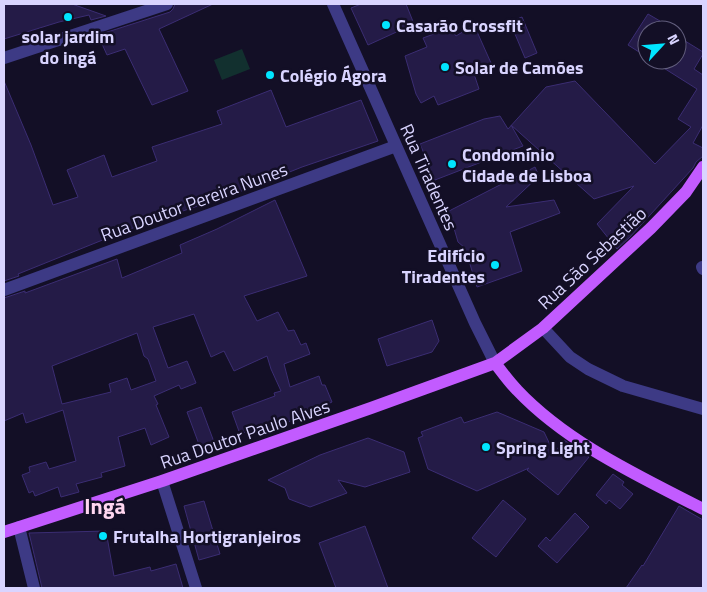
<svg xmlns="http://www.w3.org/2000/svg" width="707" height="592" font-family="'Titillium Web',sans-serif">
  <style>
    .green { fill: #12302f }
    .building { fill: #241b47; stroke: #3b2d73; fill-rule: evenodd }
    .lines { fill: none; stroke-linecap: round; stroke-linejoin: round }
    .minor { stroke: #3d3a85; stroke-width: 12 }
    .major { stroke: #c25bff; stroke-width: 12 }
    .poi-dot { fill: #00e5ff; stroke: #130f26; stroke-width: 2 }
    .labels { text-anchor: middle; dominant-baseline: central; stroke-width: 5; stroke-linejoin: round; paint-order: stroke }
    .poi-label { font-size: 18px; font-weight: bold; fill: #d9d4ff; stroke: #130f26; text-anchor: start }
    .street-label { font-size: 18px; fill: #d9d4ff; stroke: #130f26 }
    .district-label { font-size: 22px; font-weight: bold; fill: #ffd6f0; stroke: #130f26 }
  </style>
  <rect width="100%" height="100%" fill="#130f26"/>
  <path class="green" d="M242,49L250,69L222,80L214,60Z"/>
  <path class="building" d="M4,4H72L106,16L91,20L89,15L59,22L4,39Z
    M175,4H213L159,29L188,91L152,105L125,49L107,55L98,35L170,12L173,9Z
    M361,4H406L414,24L368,45L351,8Z
    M648,14L660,21L656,30H647V57L628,45Z
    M522,17L537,53L525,58L510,22Z
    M474,25L491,63L473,71L479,89L438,105L434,96L421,103L416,94L405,56L427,47L423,38L450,28L456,36Z
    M677,36L703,52V54L694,69L703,75V125L693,143L703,148V156L696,162L693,168L630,237L617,249L597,224L634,186L594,199L511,125L523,146L435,180L420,144L484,119L500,116L508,129L546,87L575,81L655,164L691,127L678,119L697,89L651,60H677Z
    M4,81L31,145L53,205L78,197L67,170L104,155L112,177L157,161L152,147L222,124L217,111L271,90L286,127L361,100L378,141L302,167L267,181L268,182L130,229L18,274L19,276L4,281Z
    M535,167L539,176L506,207L554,200L560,213L510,232L522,271L477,287L465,248L458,242L449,211Z
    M275,200L307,276L244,296L257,321L278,312L288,331L294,330L301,345L306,343L310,354L284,364L290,387L319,376L322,385H325L332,402L286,423L284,418L240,434L232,412L275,396L274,393L281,391L271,369L267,356L234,371L224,351L211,357L194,314L153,327L168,368L187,361L196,383L181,389L179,385L154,396L158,404L156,405L169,437L151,445L145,428L118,437L125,466L101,473L102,477L76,484L79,492L61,497L58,487L35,496L33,491L29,493L22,475L30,472L29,467L46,462L49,469L76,461L63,410L26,423L23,413L4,421V298L25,291V293L117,259L122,278L182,253L180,245L217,229ZM137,333L144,356L148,359L156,381L131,390L127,378L109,384L111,392L62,404L52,366Z
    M432,320L439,341L432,352L387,366L378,339Z
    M201,407L214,442L200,447L187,412Z
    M497,412L544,432L554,453L564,440L589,457L558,495L527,470L529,468L477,491L428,469L418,438L423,436L421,432L461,417L464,423Z
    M368,438L404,452L410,472L365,487L338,480L347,493L310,507L289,499L285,488L268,480L320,455Z
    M613,474L624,482L622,485L633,494L620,509L609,500L606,504L596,495Z
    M503,500L526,519L496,557L472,538Z
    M204,501L220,554L199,560L184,506Z
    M679,506L703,520V588H626L642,565L643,566Z
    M575,513L589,527L557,563L538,546L546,537L550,541Z
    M365,526L388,588H336L319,543Z
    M106,531L114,576L150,567L151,571L176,564L183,588H42L29,533Z"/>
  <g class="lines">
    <path class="minor" d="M333,4L475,323L495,363
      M4,58L167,4
      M702,267L703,269
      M4,290L396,146
      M543,328L570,357L588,369L623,386L703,409
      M162,481L196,588
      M19,527L34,588"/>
    <path class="major" d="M495,363C502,372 509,382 517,390C567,443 639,476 703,509
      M4,532L162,481L371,408L495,363L543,328L651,228L686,192L703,167"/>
  </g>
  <g class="poi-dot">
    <circle cx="68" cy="17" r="5"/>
    <circle cx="386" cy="25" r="5"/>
    <circle cx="445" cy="67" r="5"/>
    <circle cx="270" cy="75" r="5"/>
    <circle cx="452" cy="164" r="5"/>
    <circle cx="495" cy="265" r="5"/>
    <circle cx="486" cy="447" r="5"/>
    <circle cx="103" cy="536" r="5"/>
  </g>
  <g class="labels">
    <g class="poi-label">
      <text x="396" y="25">Casarão Crossfit</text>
      <text x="68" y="36" text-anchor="middle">solar jardim<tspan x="68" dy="21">do ingá</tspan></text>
      <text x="455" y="67">Solar de Camões</text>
      <text x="280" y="75">Colégio Ágora</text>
      <text x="462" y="154">Condomínio<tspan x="462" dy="21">Cidade de Lisboa</tspan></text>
      <text x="485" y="255" text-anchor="end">Edifício<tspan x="485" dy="21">Tiradentes</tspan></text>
      <text x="496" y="447">Spring Light</text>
      <text x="113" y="536">Frutalha Hortigranjeiros</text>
    </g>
    <g class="street-label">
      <text transform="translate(429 177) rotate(66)">Rua Tiradentes</text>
      <text transform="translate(194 202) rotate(-20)">Rua Doutor Pereira Nunes</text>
      <text transform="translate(592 258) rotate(-43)">Rua São Sebastião</text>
      <text transform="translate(245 434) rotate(-19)">Rua Doutor Paulo Alves</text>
    </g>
    <g class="district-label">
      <text x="105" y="506">Ingá</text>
    </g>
  </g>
  <rect width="707" height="592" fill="none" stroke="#d9d4ff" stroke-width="10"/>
  <g transform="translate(662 45) rotate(64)"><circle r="24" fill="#130f26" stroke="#625e7d"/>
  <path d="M0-4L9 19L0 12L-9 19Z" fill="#00e5ff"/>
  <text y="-8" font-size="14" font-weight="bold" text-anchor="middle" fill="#d9d4ff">N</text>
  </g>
</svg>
